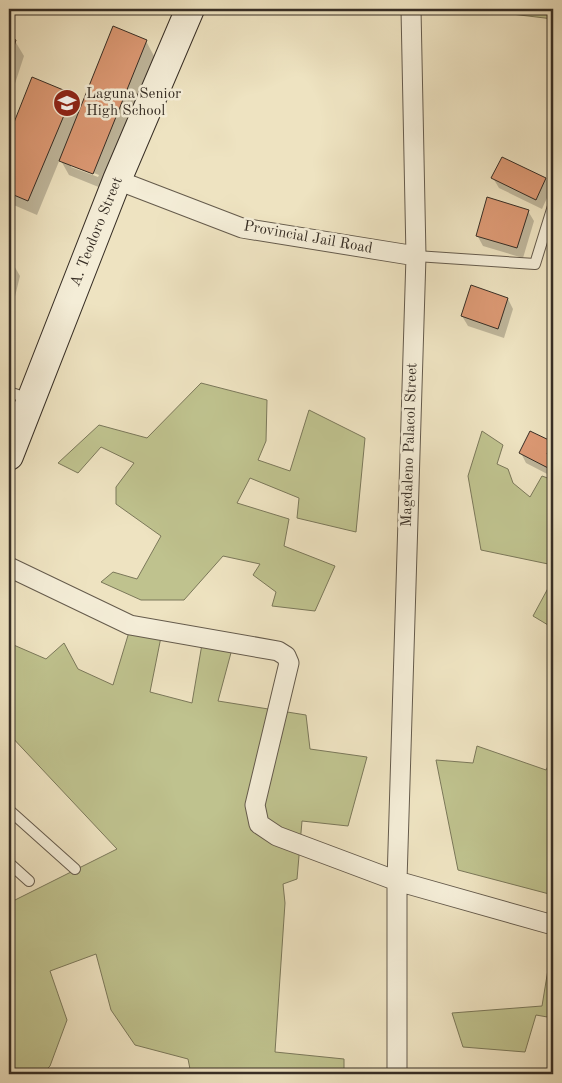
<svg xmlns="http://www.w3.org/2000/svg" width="562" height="1083" font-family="'Old Standard TT',serif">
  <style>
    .green { fill: #bfc28e; stroke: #7b785a }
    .shadow { fill: #0003; fill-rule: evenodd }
    .building { fill: #dc9974; stroke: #372e25 }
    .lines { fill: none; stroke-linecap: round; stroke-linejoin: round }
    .lane-casing { stroke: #655b4c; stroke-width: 12 }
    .street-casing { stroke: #655b4c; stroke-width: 21 }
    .secondary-casing { stroke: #372e25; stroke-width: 30 }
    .lane { stroke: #f4edd7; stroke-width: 10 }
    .street { stroke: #f4edd7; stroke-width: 19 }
    .secondary { stroke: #f4edd7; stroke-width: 28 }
    .labels { text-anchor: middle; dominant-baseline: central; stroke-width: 5; stroke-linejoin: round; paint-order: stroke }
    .poi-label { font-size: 15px; fill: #372e25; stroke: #f4edd7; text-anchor: start }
    .street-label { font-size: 15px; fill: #372e25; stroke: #f4edd7 }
  </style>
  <rect width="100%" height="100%" fill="#eee3c1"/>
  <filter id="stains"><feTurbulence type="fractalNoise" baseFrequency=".004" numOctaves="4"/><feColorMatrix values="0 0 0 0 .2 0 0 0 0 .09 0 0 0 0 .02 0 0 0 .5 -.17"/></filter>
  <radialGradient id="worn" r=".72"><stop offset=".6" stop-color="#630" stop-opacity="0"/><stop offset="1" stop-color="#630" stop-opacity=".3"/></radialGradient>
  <path class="green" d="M470,9H553V19Z
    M201,383L267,400L266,441L258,460L290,471L309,410L365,438L356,532L297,518L299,498L250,478L237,503L289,519L284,546L335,566L315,611L272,606L276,592L253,575L260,564L223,556L184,600H141L101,582L113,572L137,579L161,536L116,504V487L134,463L101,447L78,473L58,463L99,425L147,438Z
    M482,431L503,445L497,464L508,469L513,483L530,497L542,476L553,480V565L481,550L468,476Z
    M553,579V628L533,616Z
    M129,632L161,637L150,692L192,703L202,644L232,649L218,701L306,715L310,749L367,757L348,826L302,821L297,879L283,884L285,903L275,1052L344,1059V1074H191L188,1059L135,1045L111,1010L96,954L50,971L67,1020L50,1066L42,1074H9V903L117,849L9,734V696L14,690L9,687V643L46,659L64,643L78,669L113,685Z
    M477,746L546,770L553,757V895L458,870L436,760L473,763Z
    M553,939V1018L536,1015L525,1052L463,1047L452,1013L542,1006Z"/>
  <path class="shadow" d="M155,9H169L167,14Z
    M9,39L15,41L24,56L9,102Z
    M146,41L154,56L101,188L69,175L60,159L37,215L9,203V138L33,79L72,95L81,110ZM71,164L99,175L98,177L71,167Z
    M493,178L546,179L551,189L542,209L499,188Z
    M528,211L534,221L523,258L483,246L477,235Z
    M9,257L20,276L9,321Z
    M508,299L513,309L504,338L468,326L462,316Z
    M552,443L553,445V477L526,463L521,453Z"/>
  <path class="building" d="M113,26L147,40L93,174L59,161Z
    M9,37L16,40L9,63Z
    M32,77L73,94L28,201L9,193V135Z
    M502,157L546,178L536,200L491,178Z
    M487,197L529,210L517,248L476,236Z
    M471,285L508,298L498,329L461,316Z
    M530,431L553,442L547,454L553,457L550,469L519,453Z"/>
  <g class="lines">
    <g class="lane-casing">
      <path id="lane" d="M416,256L535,264L553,206
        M9,392L29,399
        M9,810L75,869
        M9,863L29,881"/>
    </g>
    <g class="street-casing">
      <path id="street" d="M117,180L242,228L416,256
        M9,567L130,625L278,651L286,656L289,663L255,805L259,824L277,836L397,881L553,925
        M397,1074V881L416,256L411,9"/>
    </g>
    <g class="secondary-casing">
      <path id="secondary" d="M9,456L117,180L190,9"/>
    </g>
    <use href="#lane" class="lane"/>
    <use href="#street" class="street"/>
    <use href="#secondary" class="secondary"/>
  </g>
  <defs>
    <g id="school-disc" transform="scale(1.4375)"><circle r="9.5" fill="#8f2418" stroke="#f4edd7"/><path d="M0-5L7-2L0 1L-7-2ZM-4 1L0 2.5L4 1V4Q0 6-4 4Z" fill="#fff"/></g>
  </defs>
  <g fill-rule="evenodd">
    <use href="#school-disc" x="67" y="103"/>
  </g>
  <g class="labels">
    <g class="poi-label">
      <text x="86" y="94">Laguna Senior<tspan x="86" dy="17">High School</tspan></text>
    </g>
    <g class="street-label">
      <text transform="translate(97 232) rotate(-68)">A. Teodoro Street</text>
      <text transform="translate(308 238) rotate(10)">Provincial Jail Road</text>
      <text transform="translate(410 445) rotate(-88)">Magdaleno Palacol Street</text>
    </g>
  </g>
  <rect width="562" height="1083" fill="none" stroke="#eee3c1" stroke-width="30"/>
  <rect x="10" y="10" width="542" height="1063" fill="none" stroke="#372e25" stroke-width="2.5"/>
  <rect x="15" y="15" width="532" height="1053" fill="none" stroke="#372e25"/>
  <rect width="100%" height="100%" filter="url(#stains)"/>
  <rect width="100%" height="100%" fill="url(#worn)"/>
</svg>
